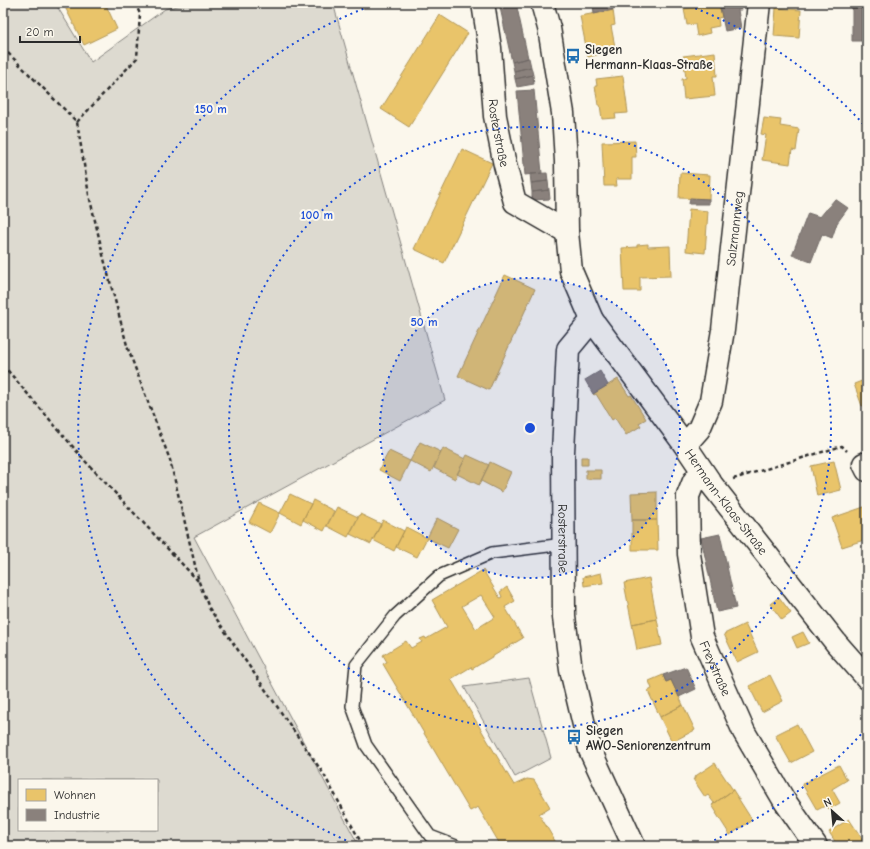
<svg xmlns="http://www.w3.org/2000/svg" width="870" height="849" font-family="'Comic Neue',sans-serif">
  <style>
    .green { fill: #dddad0; stroke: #84827e; fill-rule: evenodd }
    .homes { fill: #e9c46a; stroke: #b09657; fill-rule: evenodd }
    .industry { fill: #8a817c; stroke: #6e6764 }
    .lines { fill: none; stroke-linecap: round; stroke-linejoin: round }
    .service-casing { stroke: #2b2b2b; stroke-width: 14 }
    .minor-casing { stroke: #2b2b2b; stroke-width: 25 }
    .tertiary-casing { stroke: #2b2b2b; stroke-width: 25 }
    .path { stroke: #2b2b2b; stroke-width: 2.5; stroke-dasharray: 4 3; stroke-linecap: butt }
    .service { stroke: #fbf7ec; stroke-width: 11 }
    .minor { stroke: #fbf7ec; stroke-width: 22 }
    .tertiary { stroke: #fbf7ec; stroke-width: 22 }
    .ring { fill: none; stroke: #1d4ed8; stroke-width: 2; stroke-dasharray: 2 4 }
    .labels { text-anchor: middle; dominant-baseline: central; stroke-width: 4; stroke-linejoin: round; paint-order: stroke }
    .poi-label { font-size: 13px; font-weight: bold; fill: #2b2b2b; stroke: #fbf7ec; text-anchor: start }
    .street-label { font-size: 13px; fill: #2b2b2b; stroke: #fbf7ec }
    .centre { fill: #1d4ed8; stroke: #fbf7ec; stroke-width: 2 }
    .ring-label { font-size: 12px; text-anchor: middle; font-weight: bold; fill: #1d4ed8; stroke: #fbf7ec; stroke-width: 4; stroke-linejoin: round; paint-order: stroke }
  </style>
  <rect width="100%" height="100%" fill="#fbf7ec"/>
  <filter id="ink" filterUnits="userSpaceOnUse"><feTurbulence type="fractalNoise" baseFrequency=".025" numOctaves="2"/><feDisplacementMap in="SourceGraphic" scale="8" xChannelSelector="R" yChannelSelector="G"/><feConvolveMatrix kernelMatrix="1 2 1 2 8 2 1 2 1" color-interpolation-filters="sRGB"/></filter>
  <g filter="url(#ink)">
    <path class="green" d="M3,3H55L91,62L165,9L188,3H333L445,400L194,537L359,846H3ZM19,780H157V830H19Z
      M529,678L551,758L515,777L464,687Z"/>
    <path class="homes" d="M63,3H105L117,29L84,45Z
      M711,3H719L722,17L718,18L719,26L709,28L710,33L697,36L695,24L687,25L684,9Z
      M776,8L801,10L799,38L774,36Z
      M613,10L615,25L611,26L615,47L600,50L601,54L588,57L580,16Z
      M440,15L468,33L409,127L381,109Z
      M715,52L717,76H713L715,96L684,99L682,79L686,78L683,56Z
      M623,76L628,113L615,114L616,118L602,119L600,105H598L595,86H597L596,79Z
      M764,118L781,120L780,126L799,129L796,151L792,150L790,164L762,160L766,135L761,134Z
      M635,141L636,157H632V179H616L617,186H604L602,142Z
      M462,149L492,163L444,263L414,249Z
      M680,173L710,175L709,199L679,198Z
      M689,209L708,211L705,253L686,251Z
      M648,244V247L670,246L671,276L640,277V291H624L622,248L637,247V245Z
      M505,275L535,289L489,390L458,376Z
      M618,379L629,396L631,395L646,419L639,423L641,426L626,435L615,418L612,420L596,394L594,395L593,394Z
      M867,379V404L862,406L854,384Z
      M420,442L441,452L431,472L410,461Z
      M443,448L465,459L455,479L434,468Z
      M389,451L410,461L400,481L379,470Z
      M467,455L489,465L479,485L457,474Z
      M581,457H588V465H581Z
      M834,461L841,490L817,496L811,466Z
      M490,462L511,472L502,492L481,481Z
      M586,470H601V479H586Z
      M657,492V520H632L631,493Z
      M290,494L311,504L301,524L280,513Z
      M313,500L334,511L324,531L303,520Z
      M259,503L280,513L270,533L249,522Z
      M867,506V537L864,538V540L842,547L832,518Z
      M337,507L358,517L348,537L327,526Z
      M360,514L381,524L371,544L350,534Z
      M437,518L458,529L448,548L427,538Z
      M383,520L404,531L394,551L373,540Z
      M632,520H657L658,550H632Z
      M406,527L427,538L417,557L396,547Z
      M867,563V578L861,565Z
      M483,570L500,598L502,597L500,592L507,587L515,601L505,607L523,638L472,669L471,667L451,679L514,785L527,779L534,780L550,807L539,814L558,846H501L478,807L470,811L383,664L387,662L383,655L406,641L411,648L422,642L420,639L425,637L426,639L447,627L432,600ZM481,595L495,617L476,629L462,606Z
      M601,573L603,583L584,586L583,577Z
      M649,578L657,619L632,624L624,583Z
      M779,597L791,613L782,620L770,604Z
      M657,619L662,645L637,650L632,624Z
      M745,624L758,652L737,662L724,634Z
      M803,632L809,643L797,648L792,637Z
      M663,675L666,682L671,680L683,705L660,717L648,691L652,689L649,681Z
      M770,675L783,701L762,712L749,686Z
      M683,705L695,730L672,742L660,717Z
      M797,724L812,752L791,763L775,735Z
      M715,763L733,790L712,805L714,803L708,795L705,797L693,779H695L694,777Z
      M839,765L847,780L832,789L840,803L829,809L827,805L817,810L802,784Z
      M733,790L752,820L730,835L716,813H717L712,805Z
      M849,819L867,846H838L829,832Z"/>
    <path class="industry" d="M499,3H516L528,58L512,62Z
      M598,3H611L613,10L594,14L593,4Z
      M719,3H738L741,10H738L741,28L725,31Z
      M852,3H865V41H852Z
      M529,58L531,67L514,71L512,62Z
      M531,67L533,75L515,79L514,71Z
      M533,75L534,84L517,87L515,79Z
      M534,90L542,173L525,175L517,91Z
      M547,173L548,181L531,183L530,174Z
      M548,181L549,190L532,192L531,183Z
      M549,190L550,199L532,200V192Z
      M690,198L709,199V204H689Z
      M835,199L848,208L837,223L832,238L822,234L811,262L792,255L808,213L820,217Z
      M600,371L608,385L593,394L585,380Z
      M720,534L736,608L717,612L701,538Z
      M686,667L696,689L679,697L671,680L666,682L663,675Z"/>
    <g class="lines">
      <g class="service-casing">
        <path id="service" d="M456,846L430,836L366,745L352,706L356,665L395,616L439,576L492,553L564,544"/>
      </g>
      <g class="minor-casing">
        <g id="minor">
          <path id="s1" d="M483,3L490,48L495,116L505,165L515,202L567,232"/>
          <path id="s2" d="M592,320L685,445L712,485L837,644L867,678"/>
          <path id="s3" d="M685,445L699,429L711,401L723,330L759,3"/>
          <path d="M864,464L867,470"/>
          <path id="s4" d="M702,471L694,481L688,496L689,554L702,637L744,732L784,800L816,846"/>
        </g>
      </g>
      <g class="tertiary-casing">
        <g id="tertiary">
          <path id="s5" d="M542,3L549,28L563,113L566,161L567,232L571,271L592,320L568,349L563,452L564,617L571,670L590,750L634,846"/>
        </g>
      </g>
      <path class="path" d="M3,48L77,122L89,195L104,259L128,349L170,460L199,582L209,608L323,773L363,846
        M77,122L137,58L140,14L135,3
        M3,365L86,462L199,582
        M733,479L842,446L847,451"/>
      <use href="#service" class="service"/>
      <use href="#minor" class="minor"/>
      <use href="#tertiary" class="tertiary"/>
    </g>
  </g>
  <circle cx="530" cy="428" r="150" fill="#1d4ed8" fill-opacity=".12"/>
  <g class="ring">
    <circle cx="530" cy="428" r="150"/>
    <circle cx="530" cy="428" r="301"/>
    <path d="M865 730A451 451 0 0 1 703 845M357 845A451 451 0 0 1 376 4M684 4A451 451 0 0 1 865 126"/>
  </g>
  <defs>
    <g id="bus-bare" transform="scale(1.2)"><path d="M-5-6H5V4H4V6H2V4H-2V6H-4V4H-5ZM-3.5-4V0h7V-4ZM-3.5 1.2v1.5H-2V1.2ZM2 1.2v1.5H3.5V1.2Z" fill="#1f6fb2" stroke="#fbf7ec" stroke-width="2.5" paint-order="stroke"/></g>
  </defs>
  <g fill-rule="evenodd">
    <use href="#bus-bare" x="573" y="56"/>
    <use href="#bus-bare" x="574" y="737"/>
  </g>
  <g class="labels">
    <g class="poi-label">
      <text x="585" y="49">Siegen<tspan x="585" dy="15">Hermann-Klaas-Straße</tspan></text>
      <text x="586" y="730">Siegen<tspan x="586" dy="15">AWO-Seniorenzentrum</tspan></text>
    </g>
    <g class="street-label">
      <text stroke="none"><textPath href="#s1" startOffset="131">Rosterstraße</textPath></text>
      <text stroke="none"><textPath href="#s3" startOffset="226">Salzmannweg</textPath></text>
      <text stroke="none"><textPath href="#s2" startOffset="226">Hermann-Klaas-Straße</textPath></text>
      <text stroke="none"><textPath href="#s5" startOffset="551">Rosterstraße</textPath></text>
      <text stroke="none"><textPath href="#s4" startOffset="205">Freystraße</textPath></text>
    </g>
  </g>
  <circle cx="530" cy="428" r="6" class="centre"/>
  <g class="ring-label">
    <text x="211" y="113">150 m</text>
    <text x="317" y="219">100 m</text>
    <text x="424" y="326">50 m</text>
  </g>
  <rect width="870" height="849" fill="none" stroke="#fbf7ec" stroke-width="16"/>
  <rect x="8" y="8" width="854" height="833" fill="none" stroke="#2b2b2b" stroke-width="1.5" filter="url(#ink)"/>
  <rect x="18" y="779" width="140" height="52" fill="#fbf7ec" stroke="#a8a59f"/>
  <rect x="26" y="789" width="20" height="12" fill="#e9c46a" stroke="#a8a59f"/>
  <text x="54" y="799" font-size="12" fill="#2b2b2b">Wohnen</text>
  <rect x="26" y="809" width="20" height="12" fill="#8a817c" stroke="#a8a59f"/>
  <text x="54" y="819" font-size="12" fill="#2b2b2b">Industrie</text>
  <g transform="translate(832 811) rotate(333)" stroke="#fbf7ec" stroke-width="3" paint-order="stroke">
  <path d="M0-3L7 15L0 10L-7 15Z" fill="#2b2b2b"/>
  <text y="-6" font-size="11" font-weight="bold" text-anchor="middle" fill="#2b2b2b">N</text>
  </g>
  <path d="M20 36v6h60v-6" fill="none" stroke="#2b2b2b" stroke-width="2"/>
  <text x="26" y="36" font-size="12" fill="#2b2b2b" stroke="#fbf7ec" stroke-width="3" paint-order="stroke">20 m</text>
</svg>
